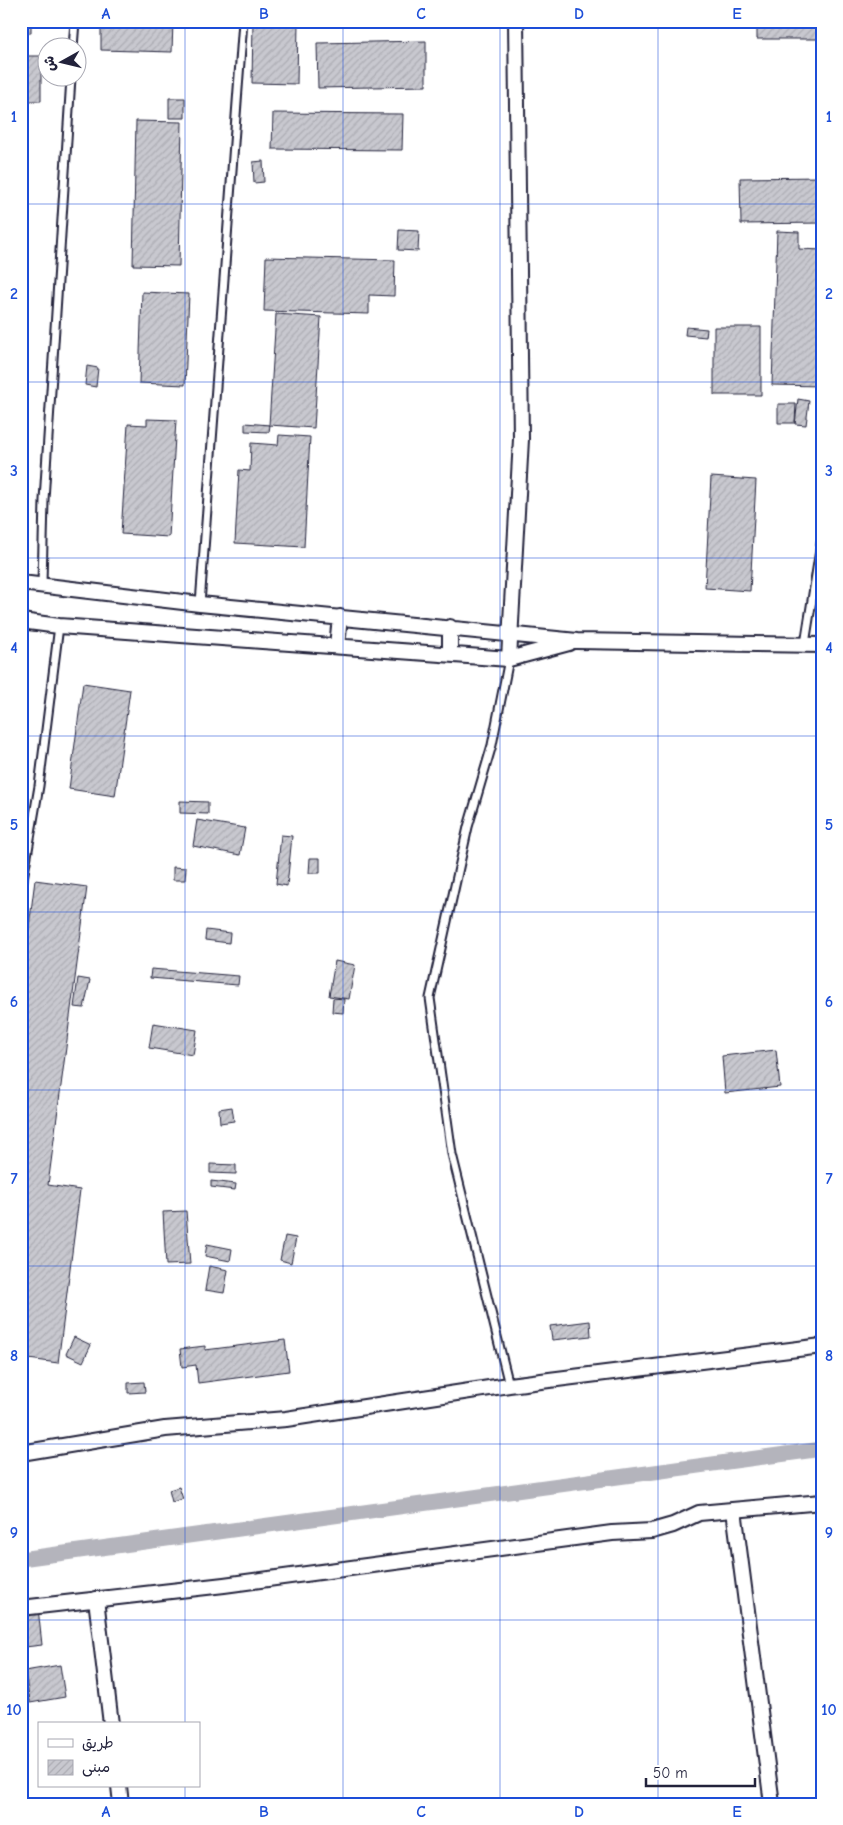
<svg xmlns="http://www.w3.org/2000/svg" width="843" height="1825" font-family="'Comic Neue','Playpen Sans Arabic',sans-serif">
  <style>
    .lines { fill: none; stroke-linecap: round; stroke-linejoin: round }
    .canal { stroke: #b4b4bc; stroke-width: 15 }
    .building { fill: url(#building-hatch); stroke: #22223b }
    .lane-casing { stroke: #22223b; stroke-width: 11 }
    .street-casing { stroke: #22223b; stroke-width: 18 }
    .lane { stroke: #fff; stroke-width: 7 }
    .street { stroke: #fff; stroke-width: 14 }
    .grid { fill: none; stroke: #1d4ed8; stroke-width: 1; stroke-opacity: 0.55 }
    .neatline { fill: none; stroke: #1d4ed8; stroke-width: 2 }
    .grid-label { font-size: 16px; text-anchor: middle; font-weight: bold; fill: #1d4ed8 }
  </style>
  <defs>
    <pattern id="building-hatch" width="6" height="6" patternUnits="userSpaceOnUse" patternTransform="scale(1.25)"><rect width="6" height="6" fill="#c8c8cf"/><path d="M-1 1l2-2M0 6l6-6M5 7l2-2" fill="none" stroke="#acacb3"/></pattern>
  </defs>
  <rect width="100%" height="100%" fill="#fff"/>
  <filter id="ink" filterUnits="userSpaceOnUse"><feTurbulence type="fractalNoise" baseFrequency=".02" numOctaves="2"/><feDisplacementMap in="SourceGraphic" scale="10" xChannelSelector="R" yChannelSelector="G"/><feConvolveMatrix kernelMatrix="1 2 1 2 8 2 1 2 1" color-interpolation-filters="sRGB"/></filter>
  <g filter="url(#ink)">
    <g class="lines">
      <path class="canal" d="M21,1559L822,1449"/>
    </g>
    <path class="building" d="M21,21H31V33H21Z
      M101,21H173L172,52L101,50Z
      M253,21H298L297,84L252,83Z
      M757,21H822V39H757Z
      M426,41V86L318,88L317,43Z
      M21,56H41V101H21Z
      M169,98H185V118H169Z
      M273,113L403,114L402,150L272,149Z
      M136,121L182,122L179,266L133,265Z
      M263,161L264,182L254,183L253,162Z
      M822,177V223L741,224L740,178Z
      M399,230L419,231L418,251L398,250Z
      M777,231L799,232V249L822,250V386L772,385Z
      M266,257L395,260L394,296L369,295V314L264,311Z
      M142,292L189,294L185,385L139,383Z
      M276,314L321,317L314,428L269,425Z
      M686,327L707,329L706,337L685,335Z
      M714,327H761V395H714Z
      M87,366L98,368L96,387L85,385Z
      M798,399L809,401L806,425L795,424Z
      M778,404H796L795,423H778Z
      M147,419L176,420L169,537L121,534L128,424L147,425Z
      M245,423L270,425L269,432L245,431Z
      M279,435L310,437L304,547L235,543L239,470L250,471L251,443L278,445Z
      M711,477L756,480L750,591L705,588Z
      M83,683L130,690L115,796L69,789Z
      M180,801L208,802V814L180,813Z
      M197,820L245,828L240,855L193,846Z
      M281,835L292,836L287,886L276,884Z
      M310,858H320V873H309Z
      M173,867L186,868L185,880H173Z
      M35,880L87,887L48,1185L80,1190L58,1363L21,1358V989Z
      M206,930L230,933L229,943L205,940Z
      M335,961L355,965L349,999L329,996Z
      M151,969L239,976L238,985L150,978Z
      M78,978L90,980L84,1008L74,1007Z
      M333,998L344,999L343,1013L332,1012Z
      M153,1023L197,1030L193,1055L149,1048Z
      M776,1050L780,1087L725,1093L722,1056Z
      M232,1107L234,1121L220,1123L219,1109Z
      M210,1164L236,1165V1174L210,1173Z
      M211,1181L236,1184L235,1190L211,1187Z
      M186,1211L190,1264L166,1265L163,1212Z
      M285,1236L296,1238L291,1263L280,1260Z
      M207,1244L232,1249L230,1261L205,1256Z
      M209,1266L228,1270L224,1293L205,1290Z
      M590,1321L591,1336L552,1340L550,1326Z
      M74,1337L91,1345L83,1362L66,1354Z
      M285,1340L289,1371L198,1383L196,1365L182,1367L180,1349L205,1346V1350Z
      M144,1382L145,1392L128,1393V1383Z
      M179,1487L183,1499L172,1502L169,1490Z
      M38,1608L42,1645L25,1647L21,1610Z
      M60,1665L65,1697L30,1703L25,1671Z
      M21,1668L25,1691L21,1692Z
      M28,1692L30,1701L21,1702V1693Z"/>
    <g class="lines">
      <g class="lane-casing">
        <path id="lane" d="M73,48L75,21
          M42,584L44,500L71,78
          M200,604L243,21
          M805,644L822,537
          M21,891L39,786L59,626
          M509,1385L452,1154L430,998L468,827L492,745L509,659"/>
      </g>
      <g class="street-casing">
        <path id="street" d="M21,583L200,604L577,641L822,645
          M21,621L59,626L509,659L569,643
          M450,627V654
          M337,646L340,617
          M509,659L521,439L516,21
          M21,1453L165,1429L286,1419L509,1385L822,1346
          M734,1510L772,1804
          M96,1599L111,1724
          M21,1608L224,1585L612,1533L652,1531L673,1525L699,1513L822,1502
          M119,1786L121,1804"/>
      </g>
      <use href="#lane" class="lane"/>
      <use href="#street" class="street"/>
    </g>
  </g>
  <path class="grid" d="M185,21V1724M343,21V1804M500,21V1804M658,21V1804M21,204H822M21,382H822M21,558H822M21,736H822M21,912H822M21,1090H822M21,1266H822M21,1444H822M21,1620H822M185,1786V1804"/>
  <rect width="843" height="1825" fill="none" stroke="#fff" stroke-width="55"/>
  <rect x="38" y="1722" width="162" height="65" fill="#ffffff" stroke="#a7a7b1"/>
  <rect x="48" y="1739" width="25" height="8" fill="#ffffff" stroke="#a7a7b1"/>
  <text x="82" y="1748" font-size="15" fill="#22223b">طريق</text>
  <rect x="48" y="1760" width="25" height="15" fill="url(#building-hatch)" stroke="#a7a7b1"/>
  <text x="82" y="1772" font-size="15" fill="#22223b">مبنى</text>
  <g transform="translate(62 62) rotate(262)"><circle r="24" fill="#ffffff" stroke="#a7a7b1"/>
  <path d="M0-4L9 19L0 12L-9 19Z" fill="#22223b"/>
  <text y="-8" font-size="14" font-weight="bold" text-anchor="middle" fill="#22223b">ش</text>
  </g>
  <path d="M646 1778v8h109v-8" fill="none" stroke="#22223b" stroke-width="2.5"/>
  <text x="653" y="1778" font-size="15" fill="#22223b" stroke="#ffffff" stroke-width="4" paint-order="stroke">50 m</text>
  <rect x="28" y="28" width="788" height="1770" class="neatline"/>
  <g class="grid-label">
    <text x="106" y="19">A</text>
    <text x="264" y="19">B</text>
    <text x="421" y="19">C</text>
    <text x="579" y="19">D</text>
    <text x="737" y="19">E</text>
    <text x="14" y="122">1</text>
    <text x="829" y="122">1</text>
    <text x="14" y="299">2</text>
    <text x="829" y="299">2</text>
    <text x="14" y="476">3</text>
    <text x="829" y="476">3</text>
    <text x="14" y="653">4</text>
    <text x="829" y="653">4</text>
    <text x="14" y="830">5</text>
    <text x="829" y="830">5</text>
    <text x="14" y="1007">6</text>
    <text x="829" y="1007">6</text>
    <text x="14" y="1184">7</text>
    <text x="829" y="1184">7</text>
    <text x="14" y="1361">8</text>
    <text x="829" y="1361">8</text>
    <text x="14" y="1538">9</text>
    <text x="829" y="1538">9</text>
    <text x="14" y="1715">10</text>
    <text x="829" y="1715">10</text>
    <text x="106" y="1817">A</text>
    <text x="264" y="1817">B</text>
    <text x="421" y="1817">C</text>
    <text x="579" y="1817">D</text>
    <text x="737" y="1817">E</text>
  </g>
</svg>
